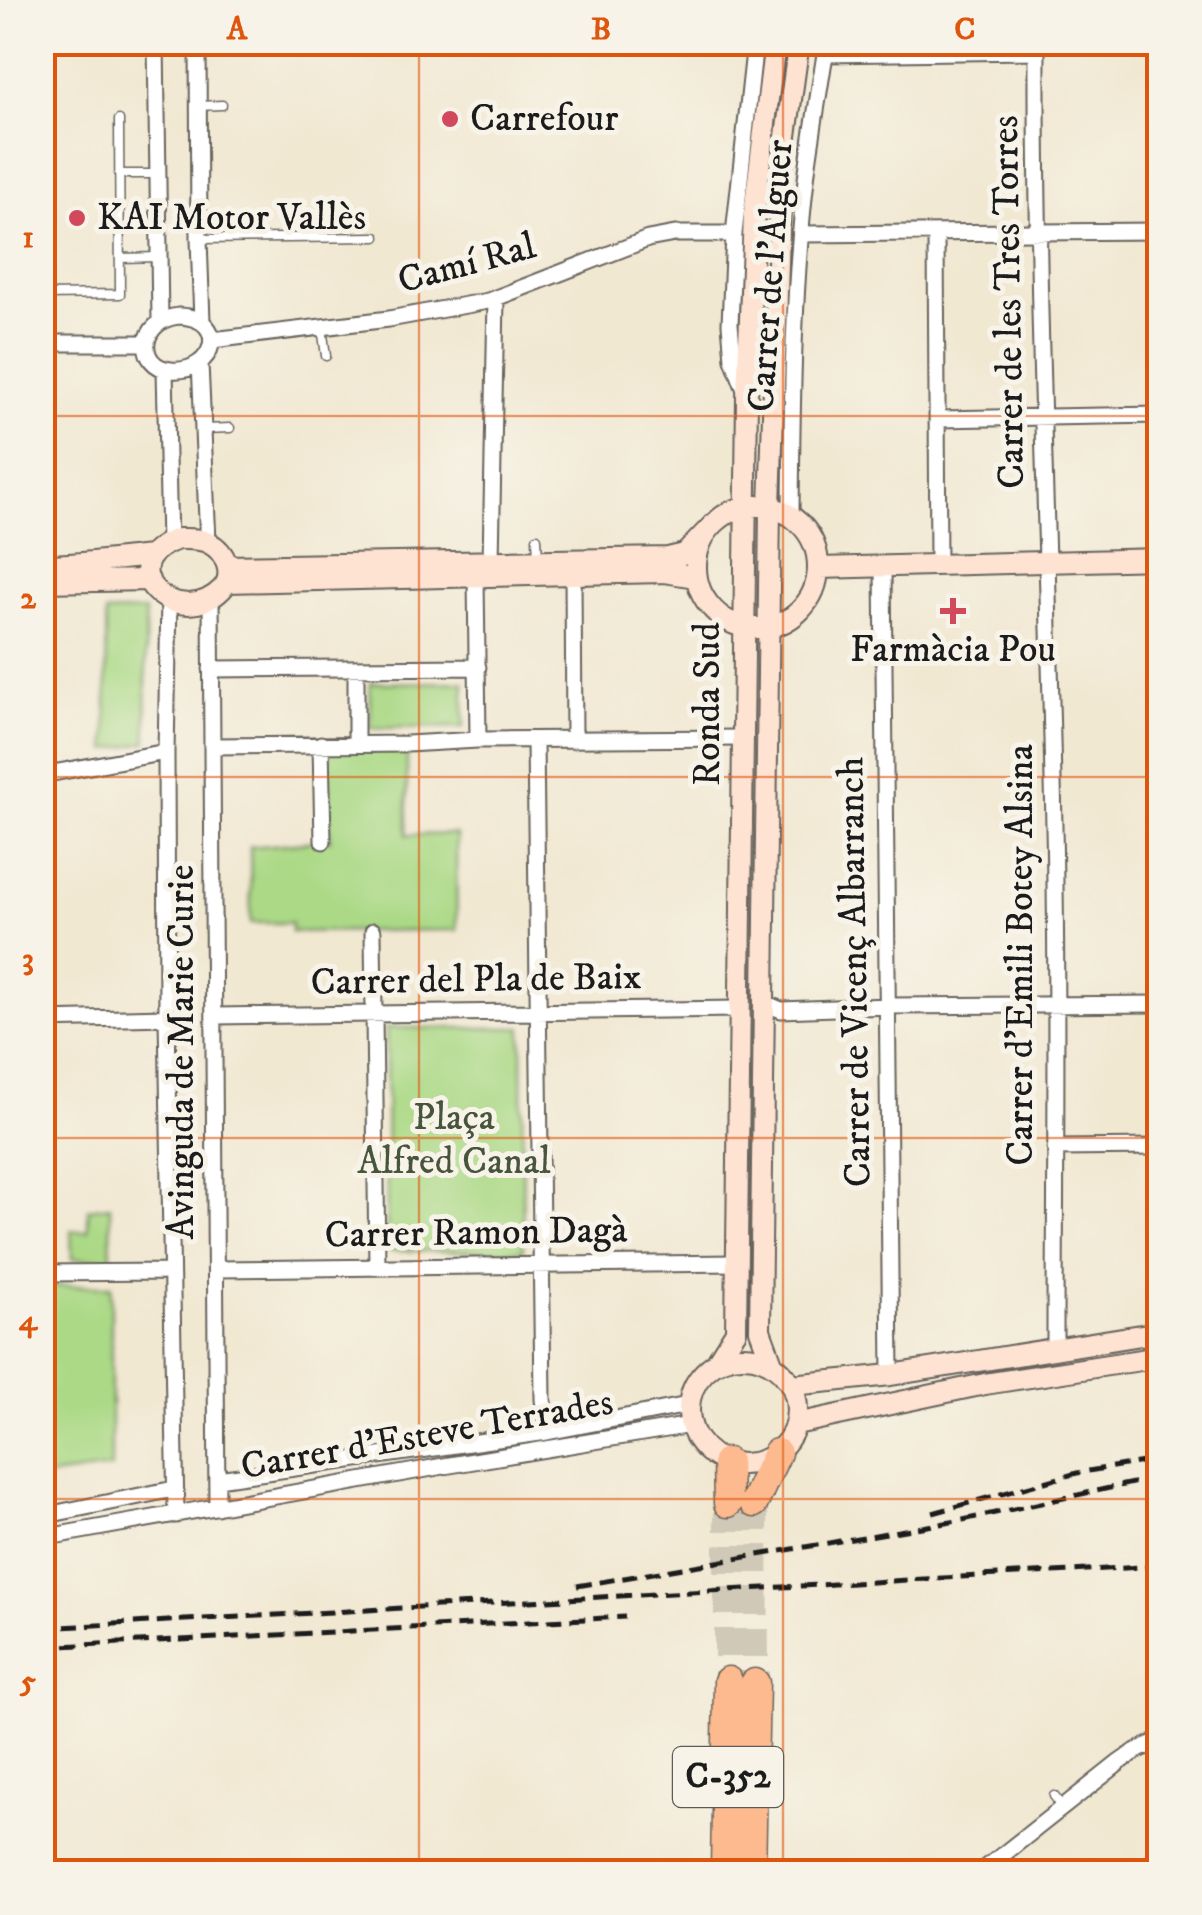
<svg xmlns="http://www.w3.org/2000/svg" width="1202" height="1915" font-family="'IM FELL DW Pica',serif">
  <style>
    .green { fill: #abd986; stroke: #647a51; stroke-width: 2.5 }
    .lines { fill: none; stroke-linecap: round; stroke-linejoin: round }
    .highway-tunnel { stroke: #d1c9b7; stroke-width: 28; stroke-dasharray: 28 14; stroke-linecap: butt }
    .lane-casing { stroke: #67635c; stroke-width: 11 }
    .street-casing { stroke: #67635c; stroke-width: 19 }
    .secondary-casing { stroke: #67635c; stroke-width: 24 }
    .highway-casing { stroke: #67635c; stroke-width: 31 }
    .lane { stroke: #fff; stroke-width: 8 }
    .street { stroke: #fff; stroke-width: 15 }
    .secondary { stroke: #fee3d2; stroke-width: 20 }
    .highway { stroke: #fcba8e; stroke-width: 28 }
    .rail { stroke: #1c1c1c; stroke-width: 5; stroke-dasharray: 15 8; stroke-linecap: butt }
    .grid { fill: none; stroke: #de560d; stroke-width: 2.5; stroke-opacity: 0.55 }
    .poi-dot { fill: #d1495b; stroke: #f7f3e8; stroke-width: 4 }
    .labels { text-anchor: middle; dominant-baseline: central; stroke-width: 10; stroke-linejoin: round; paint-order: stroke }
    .shield { fill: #f7f3e8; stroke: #5e5c59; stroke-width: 2.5 }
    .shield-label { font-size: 35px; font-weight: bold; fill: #1c1c1c }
    .poi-label { font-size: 38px; fill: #1c1c1c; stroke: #f7f3e8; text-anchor: start }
    .street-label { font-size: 38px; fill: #1c1c1c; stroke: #f7f3e8 }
    .park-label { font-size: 38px; fill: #47553c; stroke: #f7f3e8 }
    .neatline { fill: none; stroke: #de560d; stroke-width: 4 }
    .grid-label { font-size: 32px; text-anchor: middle; font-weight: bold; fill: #de560d }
  </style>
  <rect width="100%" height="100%" fill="#f7f3e8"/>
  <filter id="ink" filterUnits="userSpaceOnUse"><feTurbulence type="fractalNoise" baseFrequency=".01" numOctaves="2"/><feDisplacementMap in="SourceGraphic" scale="20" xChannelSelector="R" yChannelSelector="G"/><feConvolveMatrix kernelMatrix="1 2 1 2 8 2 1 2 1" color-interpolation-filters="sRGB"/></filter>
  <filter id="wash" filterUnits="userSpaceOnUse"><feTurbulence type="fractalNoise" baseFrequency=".0048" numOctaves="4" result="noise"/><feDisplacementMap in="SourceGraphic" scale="40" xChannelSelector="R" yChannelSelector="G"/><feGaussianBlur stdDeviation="2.25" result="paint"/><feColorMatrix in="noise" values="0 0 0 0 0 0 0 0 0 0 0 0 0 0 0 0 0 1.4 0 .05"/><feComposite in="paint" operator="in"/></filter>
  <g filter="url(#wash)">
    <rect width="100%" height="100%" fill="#f1e8d2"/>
    <path class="green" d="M145,611L147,742L107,750L106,613Z
      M464,682V727L371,728L370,683Z
      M328,744H407V835L456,834L457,930L291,932V923H251L250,847L330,840Z
      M386,1028H522L523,1251H387Z
      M110,1206L111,1259H72L71,1231H88V1209Z
      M43,1286H111V1468L43,1477Z"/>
  </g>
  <g filter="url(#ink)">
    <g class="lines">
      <path class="highway-tunnel" d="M728,1503V1681
        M754,1503L755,1683"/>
      <g class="lane-casing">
        <path id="lane" d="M198,106L222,105
          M119,174H158
          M199,239L376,237
          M120,258L159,257
          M43,295L120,294L119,120
          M322,327L326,356
          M205,429L230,428
          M537,538L538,559
          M1054,1796L1064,1809"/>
      </g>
      <g class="street-casing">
        <path id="street" d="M156,42L160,321
          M198,42L199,239L202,321
          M1037,42C1036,304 1049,566 1054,827C1058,1001 1055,1174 1055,1348
          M826,54L1037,51
          M801,234L1160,231
          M936,235L938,565
          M179,316C231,318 215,374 171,370C136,367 139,320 179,316Z
          M212,340L389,319L488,301L648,239L675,234H734
          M42,343H146
          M200,363L208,542
          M165,370L169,543
          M745,390L733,359L730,324L734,234L755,42
          M939,419L1160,415
          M791,515C792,400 793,285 807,171C813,128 820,85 827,42
          M491,561L496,298
          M883,567L891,1375
          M573,574L574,740
          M476,577L478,740
          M211,597L217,1507
          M169,600L166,752L167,1017L176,1515
          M211,669L478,667
          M535,741L543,1399L547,1432
          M321,744L323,841
          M356,744V668
          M212,746L407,744L478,740L743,738
          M42,775L166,752
          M373,931L377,1266
          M765,1003L781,1010L889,1006L1160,1004
          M215,1016L739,1009
          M42,1020L167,1017
          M1055,1148L1160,1147
          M216,1269L736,1263
          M42,1273L170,1272
          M218,1479L547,1432L688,1405
          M42,1516L174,1489
          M42,1538L438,1467L691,1425
          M981,1872L1120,1762L1136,1751L1160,1740"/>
      </g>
      <g class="secondary-casing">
        <path id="secondary" d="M696 567a61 61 0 1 1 122 0a61 61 0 1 1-122 0Z
          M178,539C188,539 200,538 209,543C225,551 236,575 222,589C178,634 104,565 178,539Z
          M42,565C79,565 115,559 152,556
          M228,566L668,558L685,554L706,532
          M819,568L1160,559
          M42,582L149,580
          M227,582L664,572L696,577
          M689 1410a54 54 0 1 1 108 0a54 54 0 1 1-108 0Z
          M717,1361L736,1331L747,397L754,214L775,42
          M772,1363L760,1330L770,506L781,172L799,42
          M792,1385L891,1375L1160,1332
          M796,1424L985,1384L1160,1357"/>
      </g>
      <g class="highway-casing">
        <path id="highway" d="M727,1462L728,1503
          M754,1503L777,1453
          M725,1872L728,1681
          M751,1872L755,1683"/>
      </g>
      <use href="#lane" class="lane"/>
      <use href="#street" class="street"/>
      <use href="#secondary" class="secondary"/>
      <use href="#highway" class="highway"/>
      <path class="rail" d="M933,1513L1077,1473L1160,1459
        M577,1586L963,1520L1160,1477
        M42,1628L1160,1566
        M42,1647L625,1617"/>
    </g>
  </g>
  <path class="grid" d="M419,42V1872M783,42V1872M42,416H1160M42,777H1160M42,1138H1160M42,1499H1160"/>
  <g class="poi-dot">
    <circle cx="450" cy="119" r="10"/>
    <circle cx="77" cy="218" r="10"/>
    <path d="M948 596h10v10h10v10h-10v10h-10v-10h-10v-10h10z"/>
  </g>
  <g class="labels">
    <rect class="shield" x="673" y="1747" width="110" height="60" rx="8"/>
    <g class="shield-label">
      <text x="728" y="1777">C-352</text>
    </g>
    <g class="poi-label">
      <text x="470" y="119">Carrefour</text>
      <text x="97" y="218">KAI Motor Vallès</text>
      <text x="953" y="650" text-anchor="middle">Farmàcia Pou</text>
    </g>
    <g class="street-label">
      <text transform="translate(467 264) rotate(-15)">Camí Ral</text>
      <text transform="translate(771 276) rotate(-86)">Carrer de l'Alguer</text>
      <text transform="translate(1009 302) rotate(-91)">Carrer de les Tres Torres</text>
      <text transform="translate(708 704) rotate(-90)">Ronda Sud</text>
      <text transform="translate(1021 955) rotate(-90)">Carrer d'Emili Botey Alsina</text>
      <text transform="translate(855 972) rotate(-91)">Carrer de Vicenç Albarranch</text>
      <text transform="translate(476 980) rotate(-1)">Carrer del Pla de Baix</text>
      <text transform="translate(182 1052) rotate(-90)">Avinguda de Marie Curie</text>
      <text transform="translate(476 1233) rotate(-1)">Carrer Ramon Dagà</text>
      <text transform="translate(427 1435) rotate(-10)">Carrer d'Esteve Terrades</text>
    </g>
    <g class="park-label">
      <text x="454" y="1118">Plaça<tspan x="454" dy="44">Alfred Canal</tspan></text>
    </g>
  </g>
  <rect width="1202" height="1915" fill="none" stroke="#f7f3e8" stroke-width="110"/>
  <rect x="55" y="55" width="1092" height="1805" class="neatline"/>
  <g class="grid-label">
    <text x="237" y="39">A</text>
    <text x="601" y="39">B</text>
    <text x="965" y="39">C</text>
    <text x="28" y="247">1</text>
    <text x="28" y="608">2</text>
    <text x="28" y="969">3</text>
    <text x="28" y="1330">4</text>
    <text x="28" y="1691">5</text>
  </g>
</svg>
